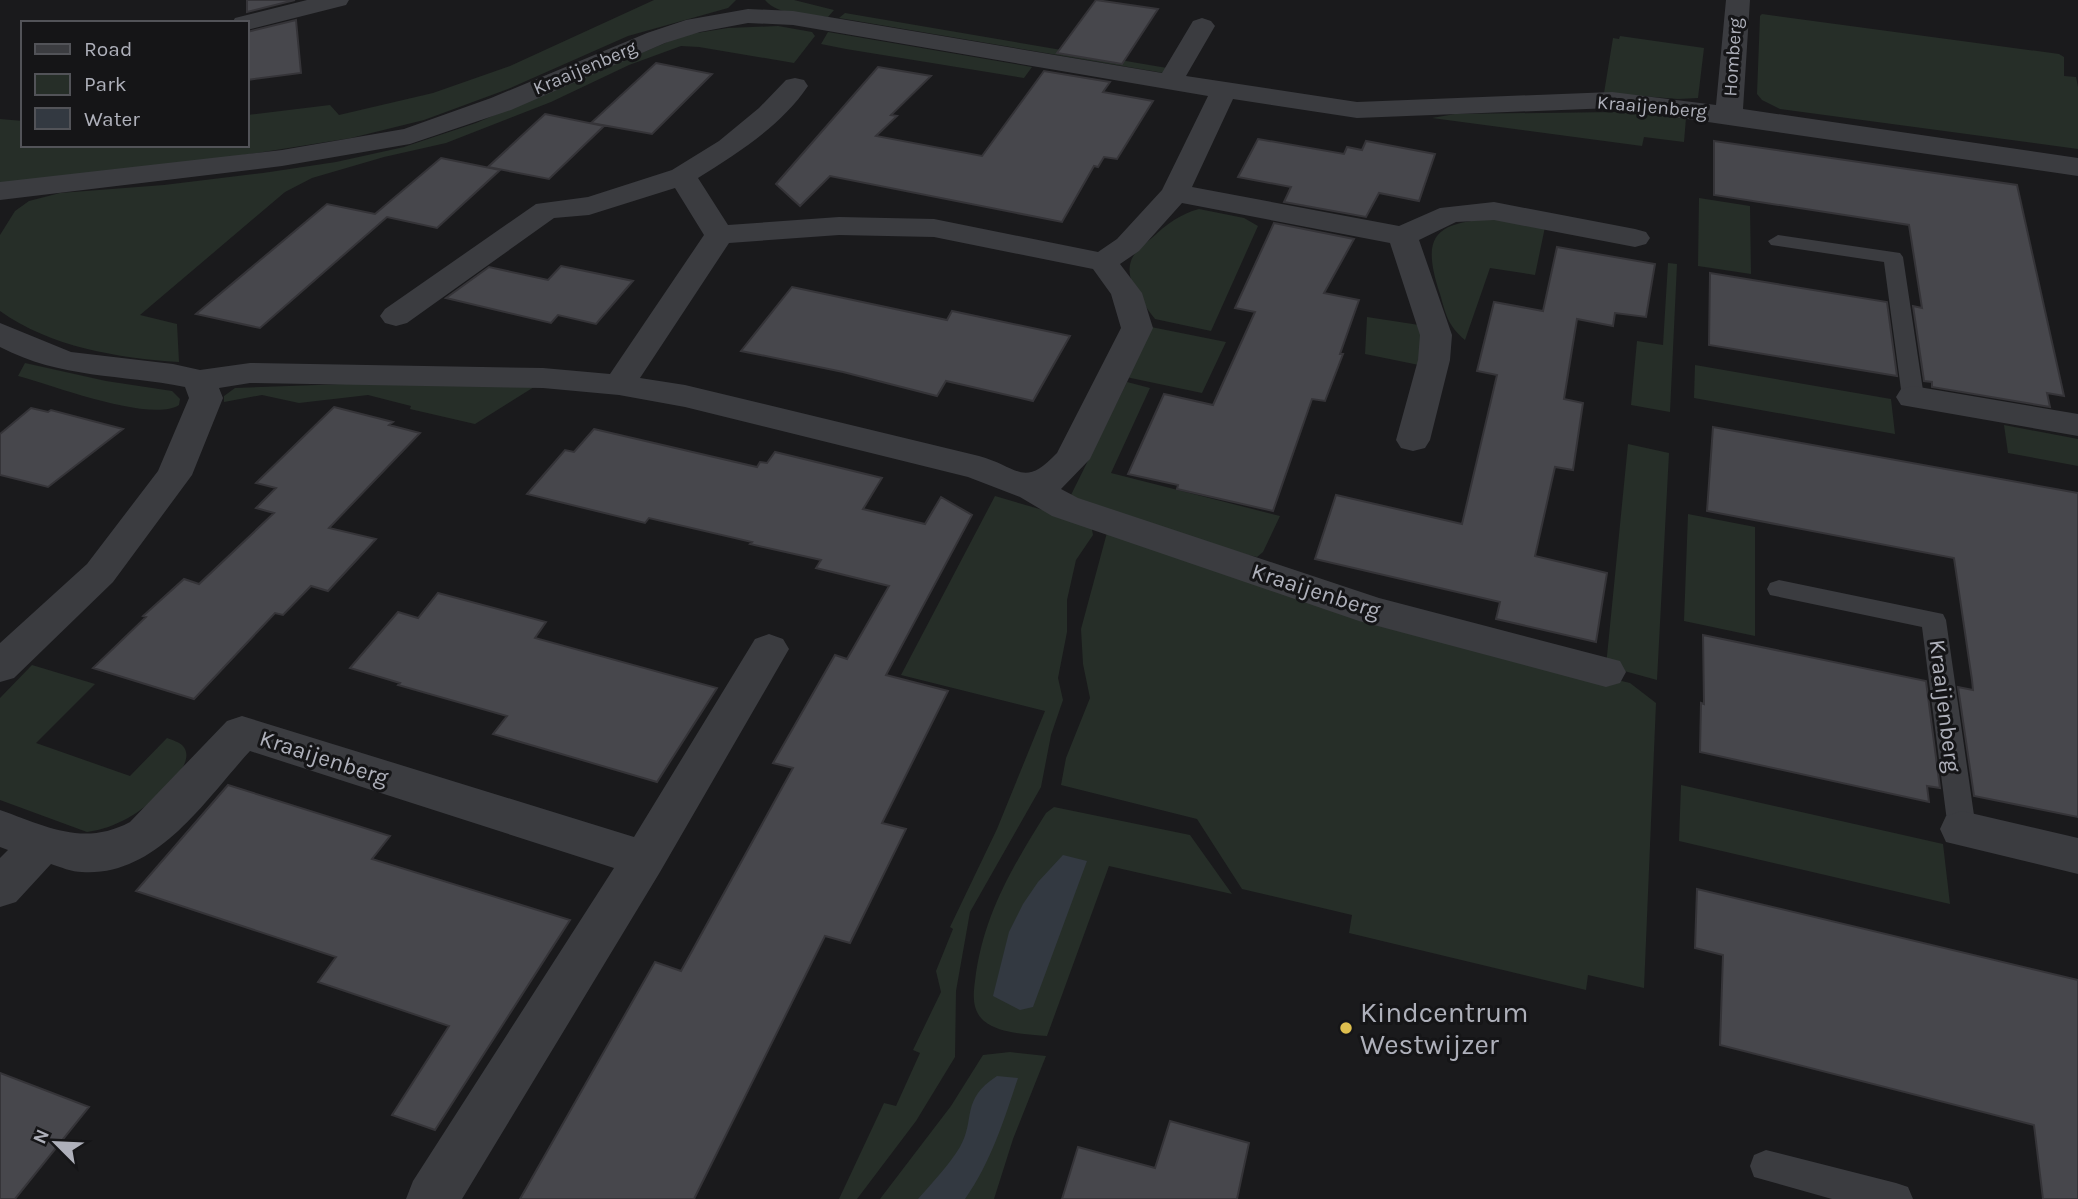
<svg xmlns="http://www.w3.org/2000/svg" width="2078" height="1199" font-family="Karla,sans-serif">
  <style>
    .green { fill: #262e28 }
    .water { fill: #333941 }
    .building { fill: #47474c; stroke: #353438; stroke-width: 2 }
    .lines { fill: none; stroke-linecap: round; stroke-linejoin: round }
    .lane { fill: #3b3c40; fill-rule: evenodd }
    .street { fill: #3b3c40; fill-rule: evenodd }
    .poi-dot { fill: #dfbf4f; stroke: #151517; stroke-width: 2.5 }
    .labels { text-anchor: middle; dominant-baseline: central; stroke-width: 6; stroke-linejoin: round; paint-order: stroke }
    .far-street-label { font-size: 19px; fill: #aeb0ba; stroke: #151517 }
    .street-label { font-size: 23px; fill: #aeb0ba; stroke: #151517 }
    .near-poi-label { font-size: 28px; fill: #aeb0ba; stroke: #151517; text-anchor: start }
  </style>
  <rect width="100%" height="100%" fill="#1a1a1c"/>
  <path class="green" d="M654,0H736L728,8L628,36L508,89L424,120L351,138L219,159L0,184V119L23,121V145H247V115L330,105L339,115L433,93L510,66Z
    M765,0H794L834,10L828,17C809,14 778,16 765,0Z
    M845,13L1167,68L1164,73L839,18Z
    M1762,14L2059,54L2064,57V76L2076,77L2078,87V149L1780,109L1762,100L1757,94L1760,16Z
    M778,26L812,32L815,36L794,63L699,47L681,46L629,65L551,102L446,143L384,157L312,178L285,192L140,315L177,324L179,362C118,358 50,347 0,311V235L15,211L29,201L60,193L164,185L263,173L336,162L404,147L476,123L684,35L728,28Z
    M828,32L1032,67L1024,78L846,49L821,44Z
    M1620,36L1704,48L1698,98L1678,99L1604,93L1613,38L1619,39Z
    M1615,112L1686,118L1684,142L1644,137L1642,146L1432,118L1455,114Z
    M1699,198L1750,206L1751,274L1698,266Z
    M1199,209L1244,218L1258,226L1211,331L1155,319C1144,304 1124,281 1131,261C1134,251 1146,243 1153,237C1167,224 1180,214 1199,209Z
    M1497,218L1545,227L1535,275L1490,268L1465,340C1448,326 1446,315 1440,294C1419,231 1438,223 1497,218Z
    M1668,263L1677,264L1670,412L1631,405L1637,341L1663,345Z
    M1367,317L1419,325L1422,334L1419,365L1365,354Z
    M1151,327L1226,342L1202,393L1126,377Z
    M25,363L106,381L172,391L180,399L179,405C151,423 52,385 18,376Z
    M1695,365L1891,399L1895,434L1694,398Z
    M1127,382L1150,388L1111,473L1280,516L1263,552L1257,557L1248,555L1069,499Z
    M373,383L534,387L475,424L410,409L411,406L368,395L299,403L262,395L224,402V396L235,388Z
    M2004,425L2078,439V466L2008,453Z
    M1628,444L1669,453L1657,680L1606,666Z
    M995,496L1091,524L1093,535L1076,560L1067,600V632L1058,678L1063,700L1051,735L1041,787L970,912L956,991L955,1057L916,1121L857,1199H839L884,1103L896,1106L920,1053L913,1050L941,992L936,971L953,929L950,927L997,829L1045,711L901,675Z
    M1688,514L1755,527V636L1684,621Z
    M1108,529L1366,619L1630,683L1656,703L1644,988L1588,975L1586,990L1349,933L1352,915L1242,889L1197,819L1061,785L1066,758L1090,698L1083,664L1081,629Z
    M32,665L95,684L36,743L130,776L167,738C172,740 179,742 182,745C203,765 143,810 128,818C115,825 102,830 87,832L0,800V698Z
    M1681,785L1943,844L1950,904L1679,841Z
    M1054,807L1190,835L1232,894L1109,866L1047,1036C1027,1034 1000,1034 984,1021C972,1011 973,995 975,981C983,915 1012,868 1046,813Z
    M1010,1052L1046,1056L1013,1139L994,1199H880L951,1106L983,1055Z"/>
  <path class="water" d="M1063,855L1087,861L1033,1007L1020,1010L993,996L1009,932L1023,904L1038,882Z
    M997,1076L1018,1078C1004,1120 991,1162 965,1199H918C932,1183 949,1165 960,1147C976,1119 960,1100 997,1076Z"/>
  <path class="building" d="M247,0H295L247,12Z
    M1096,0L1158,9L1122,64L1057,53Z
    M296,20L301,73L247,80V32Z
    M656,63L712,74L652,134L591,123Z
    M878,67L931,76L891,115L897,116L876,136L982,156L1044,71L1110,82L1103,92L1153,101L1117,159L1104,157L1098,167L1094,166L1062,222L830,176L800,206L776,184Z
    M545,114L604,126L549,179L488,167Z
    M1258,139L1344,154L1347,147L1362,150L1366,141L1435,154L1419,201L1379,193L1366,217L1284,202L1291,187L1238,177Z
    M1714,141L2017,185L2064,396L2047,393L2050,407L1932,387V382L1924,381L1913,306L1922,308L1909,225L1714,195Z
    M441,158L500,170L437,228L387,217L260,328L196,314L327,204L375,214Z
    M1274,223L1354,239L1324,293L1359,300L1340,354H1343L1325,401L1312,399L1273,511L1177,489L1178,485L1128,474L1164,394L1213,405L1255,312L1235,308Z
    M1557,247L1655,264L1646,317L1615,313L1613,326L1577,319L1564,399L1583,403L1573,470L1555,467L1535,556L1607,573L1596,642L1496,619L1500,602L1315,559L1336,495L1462,524L1497,375L1477,371L1494,302L1543,311Z
    M561,266L633,281L596,324L558,315L551,323L446,298L489,267L548,280Z
    M1710,273L1887,302L1897,376L1709,345Z
    M792,287L947,320L952,311L1070,336L1033,401L946,381L937,396L843,372L741,351Z
    M334,407L393,422L389,425L420,433L329,528L376,539L328,591L311,586L283,615L275,613L194,699L93,668L146,617L143,616L184,579L199,584L274,513L256,508L276,488L256,483Z
    M31,408L48,412L51,410L123,429L48,487L0,475V434Z
    M1713,427L2078,493V817L1974,796L1958,687L1973,690L1972,680L1954,558L1707,511Z
    M594,429L757,467L760,462L767,463L775,452L882,478L863,509L925,524L941,497L972,515L886,675L948,691L882,823L906,829L850,943L825,936L694,1199H520L655,962L681,971L793,768L773,763L835,655L847,659L889,586L816,568L821,560L750,544L752,542L649,518L645,523L527,494L565,450L574,452Z
    M438,593L546,622L535,638L717,688L657,782L493,734L507,716L398,685L400,683L350,668L398,612L418,618Z
    M1703,635L1926,681L1940,788L1927,786L1929,802L1700,752L1701,703L1704,704Z
    M228,785L390,836L372,859L570,920L435,1130L392,1115L449,1026L318,982L336,957L136,891Z
    M1697,889L2078,980V1199H2043L2034,1125L1720,1045L1723,955L1695,948Z
    M0,1073L89,1107L15,1199H0Z
    M1170,1121L1249,1143L1237,1199H1062L1078,1147L1155,1168Z"/>
  <g class="lines">
    <path class="lane" d="M1778,235L1900,253L1903,257L1924,397L1921,402H1905L1902,397L1884,262L1771,245L1768,241Z
      M1779,580L1943,614L1946,620L1976,829L1972,837L1962,840L1952,837L1948,829L1922,627L1770,595L1767,589L1770,583Z
      M1766,1150L1896,1183L1908,1187L1913,1199H1832L1754,1177L1750,1166L1754,1155Z"/>
    <path class="street" d="M307,0H349L346,5L247,30V23H232L235,18Z
      M1726,0H1750L1743,109L2078,158V176L1612,108L1357,118L1233,99L1192,187L1399,226L1440,208L1494,202L1635,229L1646,232L1650,238L1646,244L1635,247L1494,220L1456,222L1419,240L1452,335L1450,360L1430,440L1425,448L1413,451L1401,448L1396,440L1418,360L1420,335L1390,243L1182,203L1139,251L1120,264L1142,293L1153,328L1090,459L1061,489L1078,498L1379,598L1620,661L1626,672L1620,683L1606,687L1359,621L1052,516L1020,497L968,477L685,407L619,395L543,388L250,383L219,388L223,398L192,475L113,582L14,678L0,682V643L87,564L158,471L189,398L185,387C121,374 61,379 0,347V323L71,352L173,364L200,370L250,363L543,368L610,374L704,235L675,188L589,215L554,218L407,323L396,326L385,323L380,316L385,309L536,204L588,197L672,170L719,141L759,108L786,80L795,78L804,80L808,86C781,126 738,153 698,178L728,225L839,217L934,219L1098,252L1117,239L1162,190L1208,96L793,25L748,23L700,32L665,43L511,110L410,144L282,166L0,200V182L282,150L404,129L491,98L647,33L686,20L748,9L793,11L1162,73L1193,21L1202,18L1211,21L1215,26L1186,76L1357,102L1612,92L1716,105ZM839,235L934,237L1093,269L1111,294L1121,328L1057,453C1023,489 1019,467 979,456L685,385L640,378L729,243Z
      M1913,386L2078,414V436L1901,405L1896,397L1901,389Z
      M769,634L783,639L789,649L660,872L462,1199H406L413,1181L614,868L250,751C205,800 157,877 82,872C72,872 60,867 51,864L16,902L0,907V858L8,850L0,847V810C46,826 83,847 130,822L227,721L242,716L634,837L755,639Z
      M1962,811L2078,838V874L1946,842L1940,829L1946,816Z"/>
  </g>
  <circle class="poi-dot" cx="1346" cy="1028" r="7"/>
  <g class="labels">
    <g class="far-street-label">
      <text transform="translate(1733 57) rotate(-86)">Homberg</text>
      <text transform="translate(585 68) rotate(-23)">Kraaijenberg</text>
      <text transform="translate(1652 107) rotate(5)">Kraaijenberg</text>
    </g>
    <g class="street-label">
      <text transform="translate(1316 591) rotate(18)">Kraaijenberg</text>
      <text transform="translate(1945 706) rotate(83)">Kraaijenberg</text>
      <text transform="translate(324 758) rotate(18)">Kraaijenberg</text>
    </g>
    <g class="near-poi-label">
      <text x="1360" y="1012">Kindcentrum<tspan x="1360" dy="32">Westwijzer</tspan></text>
    </g>
  </g>
  <rect x="21" y="21" width="228" height="126" fill="#151517" stroke="#525358" stroke-width="2"/>
  <rect x="35" y="44" width="35" height="10" fill="#3b3c40" stroke="#525358" stroke-width="2"/>
  <text x="84" y="56" font-size="21" fill="#aeb0ba">Road</text>
  <rect x="35" y="74" width="35" height="21" fill="#262e28" stroke="#525358" stroke-width="2"/>
  <text x="84" y="91" font-size="21" fill="#aeb0ba">Park</text>
  <rect x="35" y="108" width="35" height="21" fill="#333941" stroke="#525358" stroke-width="2"/>
  <text x="84" y="126" font-size="21" fill="#aeb0ba">Water</text>
  <g transform="translate(56 1143) rotate(294)" stroke="#151517" stroke-width="5" paint-order="stroke">
  <path d="M0-5L12 26L0 18L-12 26Z" fill="#aeb0ba"/>
  <text y="-10" font-size="19" font-weight="bold" text-anchor="middle" fill="#aeb0ba">N</text>
  </g>
</svg>
